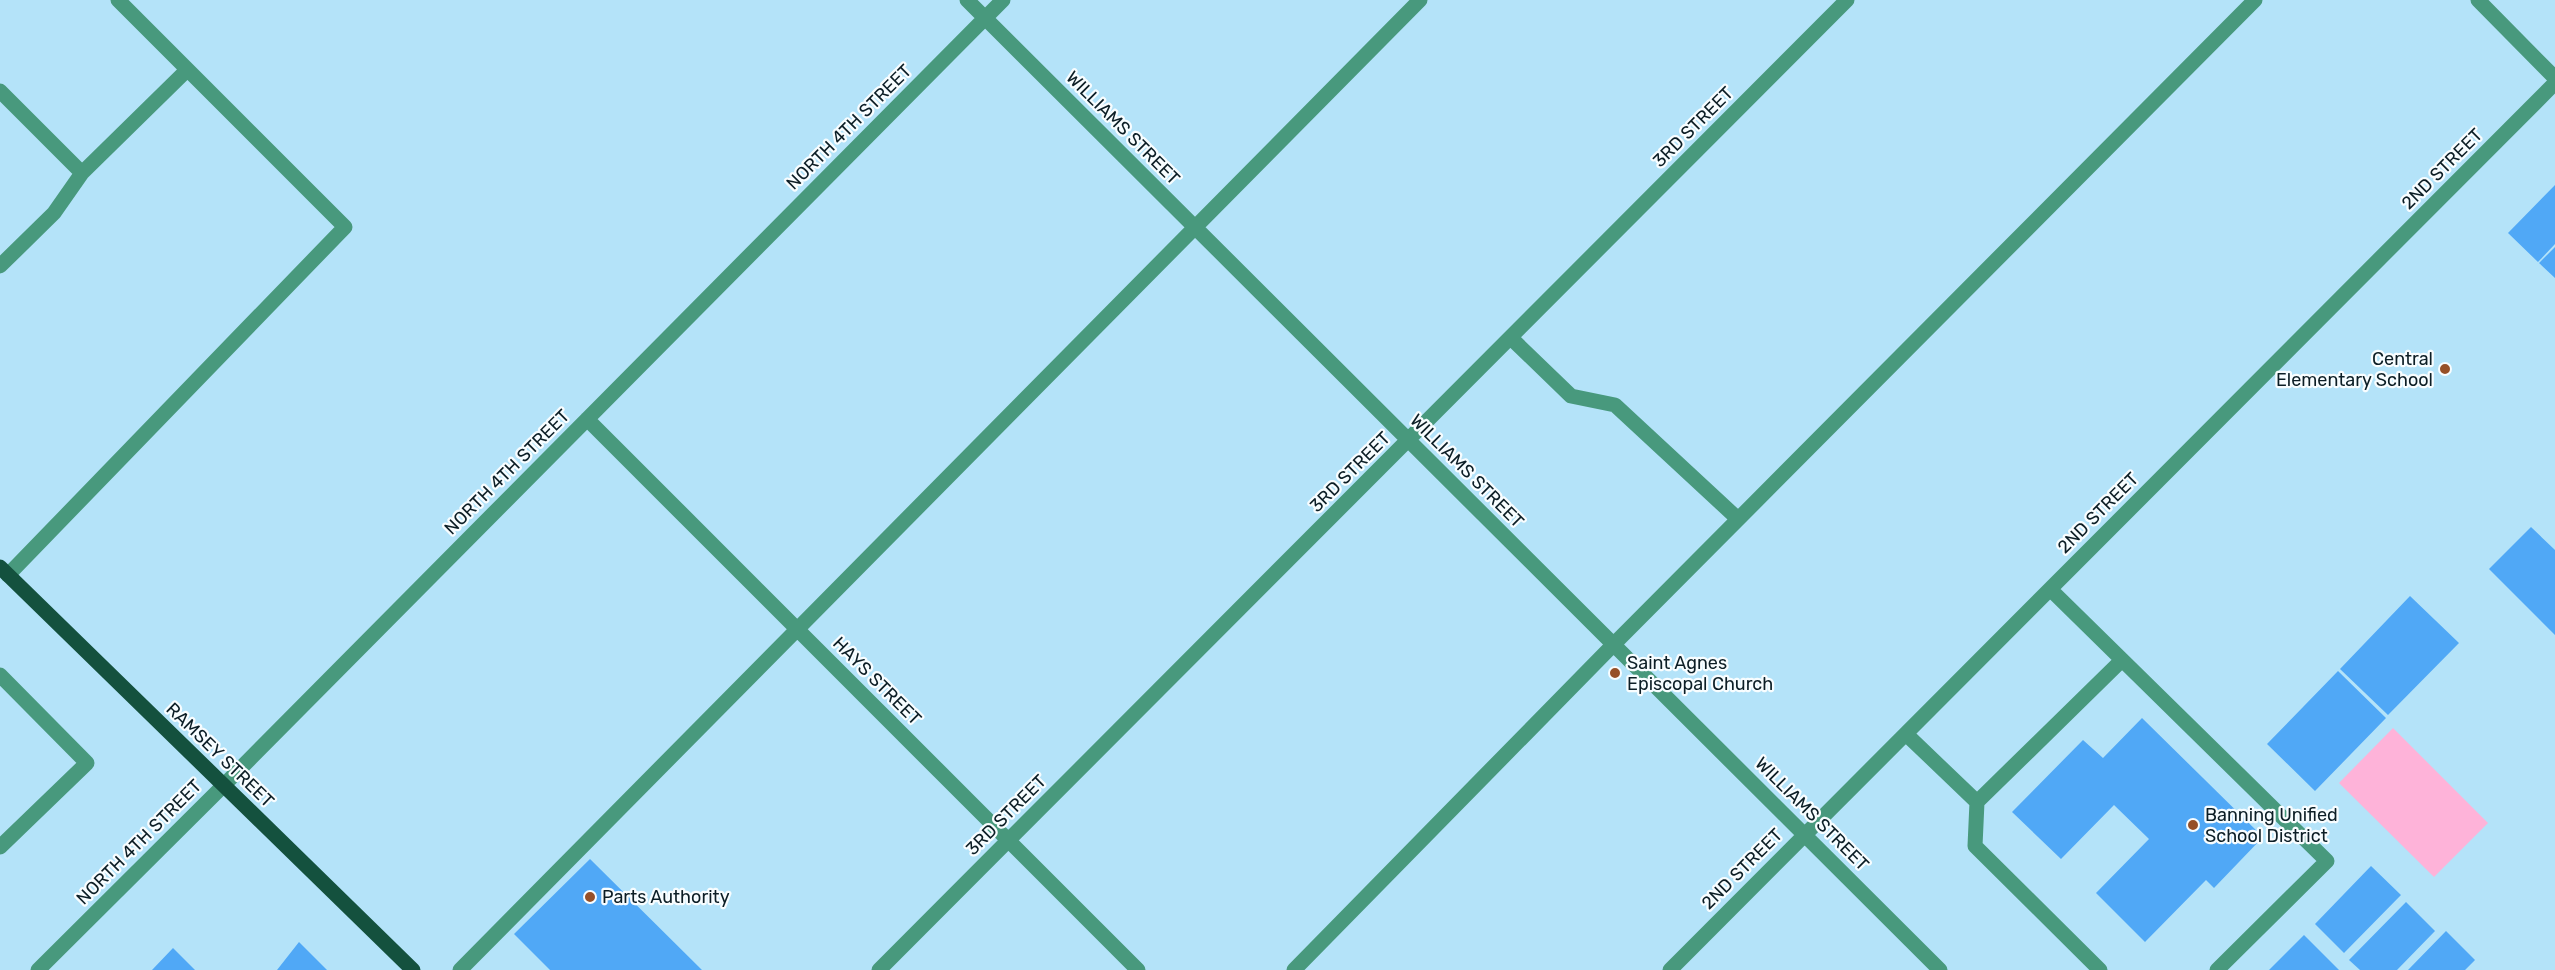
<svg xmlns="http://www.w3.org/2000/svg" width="2555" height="970" font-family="Rubik,sans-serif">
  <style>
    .green { fill: #feb3d9 }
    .building { fill: #50a8f6 }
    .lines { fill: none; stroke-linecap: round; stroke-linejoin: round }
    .minor { stroke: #48997d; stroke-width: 15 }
    .major { stroke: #14513e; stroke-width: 15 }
    .poi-dot { fill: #965028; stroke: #f8fdff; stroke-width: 2 }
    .labels { text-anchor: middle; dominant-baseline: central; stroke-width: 4.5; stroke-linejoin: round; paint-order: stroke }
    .street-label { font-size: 18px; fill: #0c1e26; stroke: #f8fdff }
    .poi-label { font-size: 18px; fill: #0c1e26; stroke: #f8fdff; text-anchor: start }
  </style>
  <rect width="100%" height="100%" fill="#b4e3f9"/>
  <path class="green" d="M2393,728L2488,823L2434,877L2339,783Z"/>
  <path class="building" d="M2555,185V244L2538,262L2508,233Z
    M2555,247V278L2539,263Z
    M2531,527L2555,550V635L2489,569Z
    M2410,596L2459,643L2388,715L2340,669Z
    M2338,671L2386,718L2315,791L2267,744Z
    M2142,718L2263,837L2214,888L2206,880L2145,942L2096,893L2149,839L2114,805L2061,859L2012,812L2083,740L2103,758Z
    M590,859L702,970H550L514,934Z
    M2371,866L2401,895L2344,953L2315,924Z
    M2406,902L2435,931L2397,970H2360L2349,960Z
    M2446,931L2475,960L2465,970H2408Z
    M2304,935L2339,970H2269Z
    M299,942L327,970H277Z
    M173,948L195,970H152Z"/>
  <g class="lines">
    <path class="minor" d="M967,0L1940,970
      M2478,0L2555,78
      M0,91L82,173
      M0,266L54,213L82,173L187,70
      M1511,338L1571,396L1615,405L1738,519
      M587,419L1138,970
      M8,575L345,227L118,0
      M2050,589L2327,861L2217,970
      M0,675L87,763L0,847
      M1907,735L1977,802
      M38,970L223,786L1003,0
      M460,970L1420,0
      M879,970L1847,0
      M1294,970L1613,645L2255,0
      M1670,970L2555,83
      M2100,970L1975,846L1977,802L2122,660"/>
    <path class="major" d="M0,567L413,970"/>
  </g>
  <g class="poi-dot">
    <circle cx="2445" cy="369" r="6"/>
    <circle cx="1615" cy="673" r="6"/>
    <circle cx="2193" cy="825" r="6"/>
    <circle cx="590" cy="897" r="6"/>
  </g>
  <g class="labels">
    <g class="street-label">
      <text transform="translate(849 127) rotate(-45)">NORTH 4TH STREET</text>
      <text transform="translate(1693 127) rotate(-45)">3RD STREET</text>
      <text transform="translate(1123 128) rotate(45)">WILLIAMS STREET</text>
      <text transform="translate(2442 169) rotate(-45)">2ND STREET</text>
      <text transform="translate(1467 471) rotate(45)">WILLIAMS STREET</text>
      <text transform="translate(507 472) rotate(-45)">NORTH 4TH STREET</text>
      <text transform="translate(1350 472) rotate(-45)">3RD STREET</text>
      <text transform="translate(2098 513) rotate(-45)">2ND STREET</text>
      <text transform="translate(877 681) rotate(45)">HAYS STREET</text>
      <text transform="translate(220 755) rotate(44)">RAMSEY STREET</text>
      <text transform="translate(1812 814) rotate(45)">WILLIAMS STREET</text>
      <text transform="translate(1006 815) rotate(-45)">3RD STREET</text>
      <text transform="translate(139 842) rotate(-45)">NORTH 4TH STREET</text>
      <text transform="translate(1742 869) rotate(-45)">2ND STREET</text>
    </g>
    <g class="poi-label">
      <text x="2433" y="359" text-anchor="end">Central<tspan x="2433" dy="21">Elementary School</tspan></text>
      <text x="1627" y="663">Saint Agnes<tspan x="1627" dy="21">Episcopal Church</tspan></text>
      <text x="2205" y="815">Banning Unified<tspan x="2205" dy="21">School District</tspan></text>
      <text x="602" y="897">Parts Authority</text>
    </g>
  </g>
</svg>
